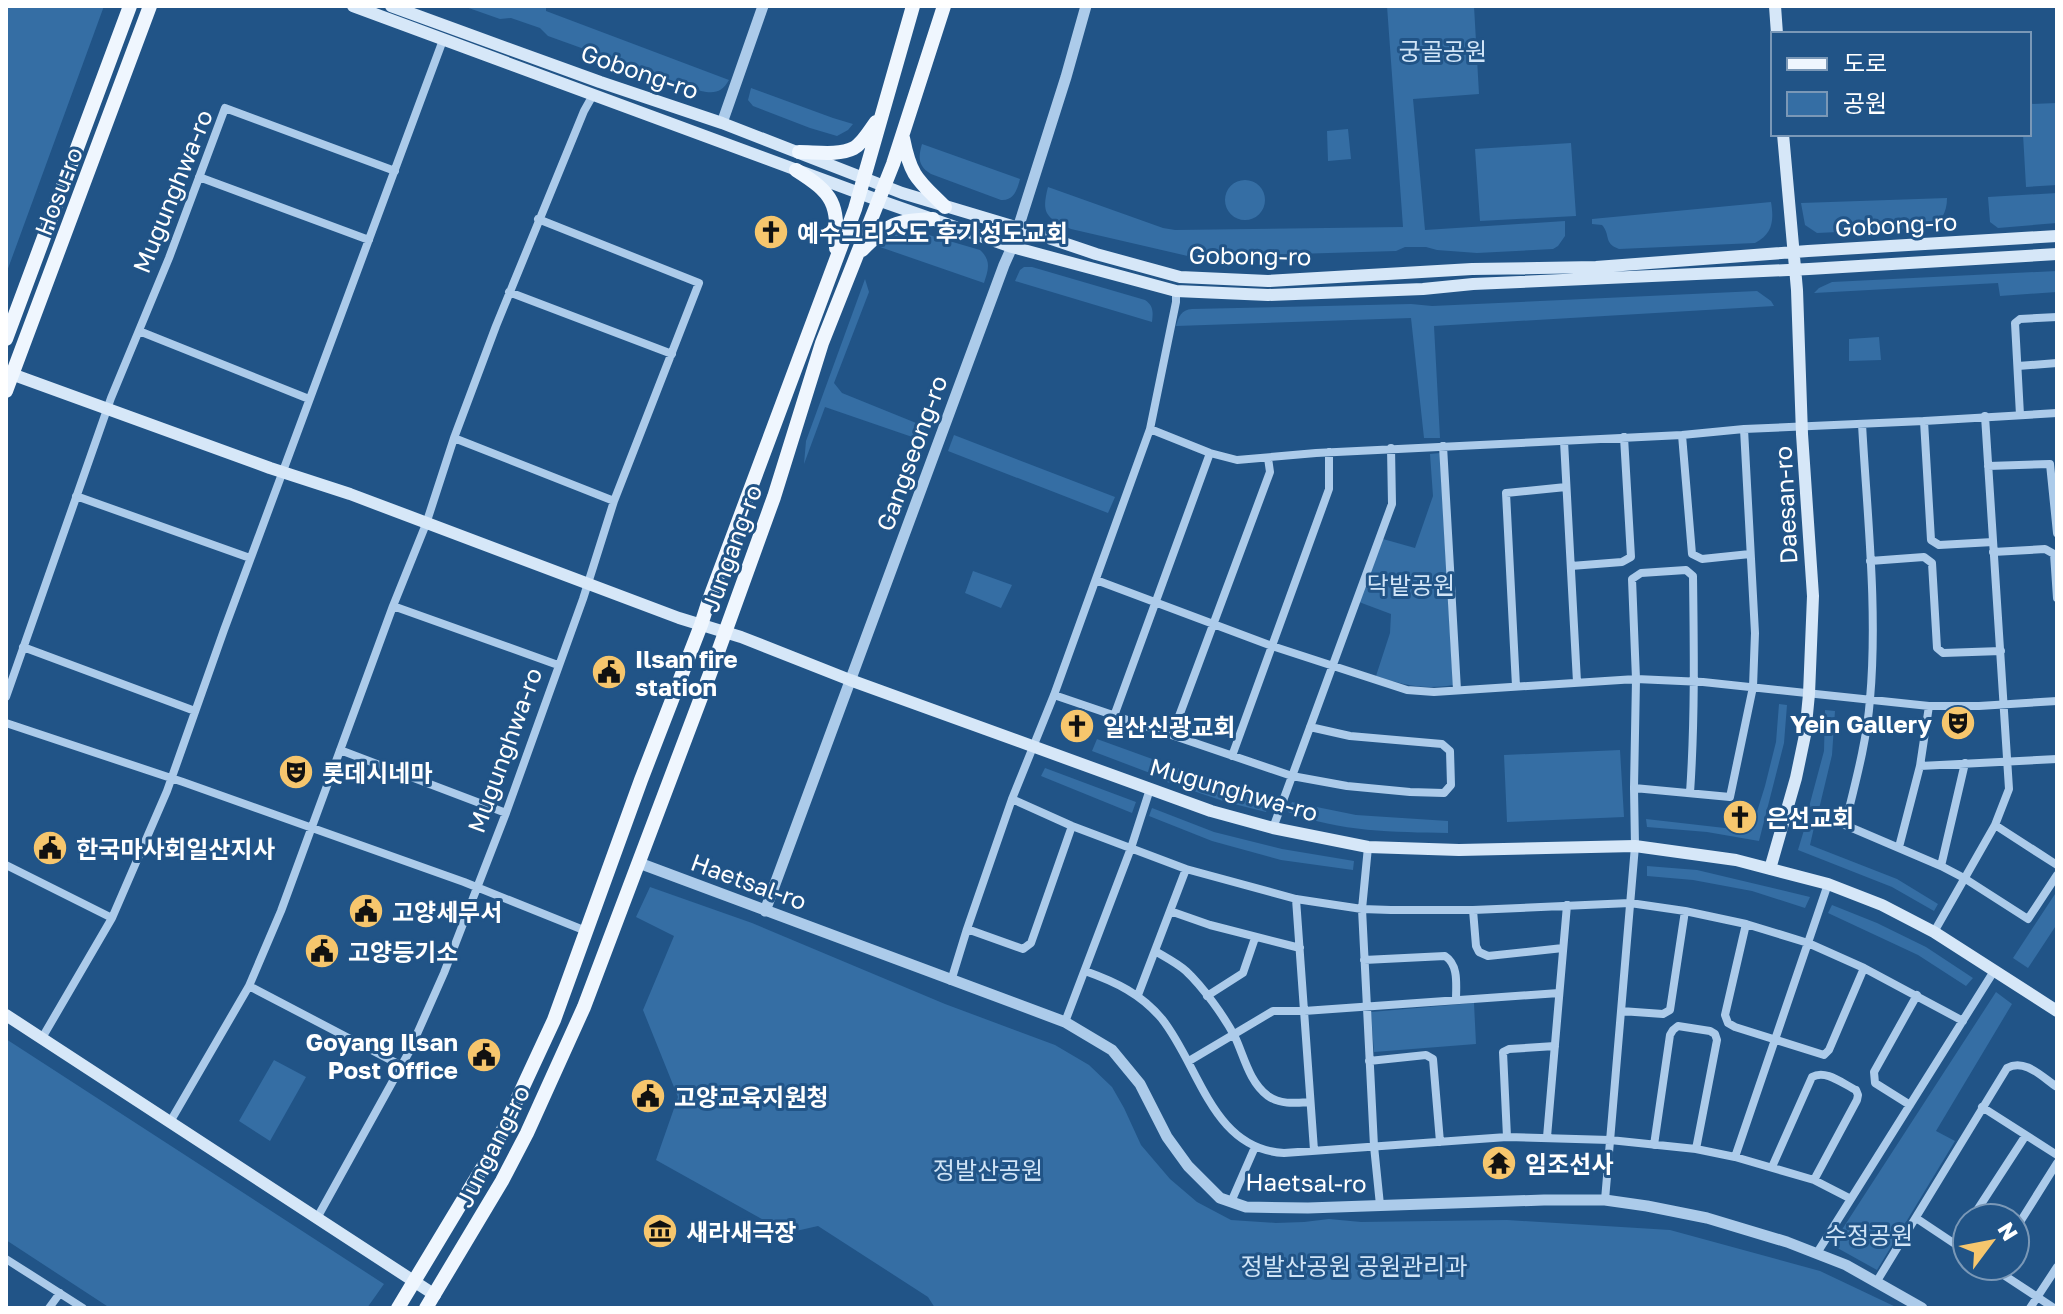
<svg xmlns="http://www.w3.org/2000/svg" width="2063" height="1314" font-family="'Golos Text','Noto Sans KR',sans-serif">
  <style>
    .green { fill: #356ea4 }
    .lines { fill: none; stroke-linecap: round; stroke-linejoin: round }
    .minor { stroke: #accbea; stroke-width: 8 }
    .tertiary { stroke: #accbea; stroke-width: 11 }
    .secondary { stroke: #d6e7f8; stroke-width: 12 }
    .primary { stroke: #eff6fe; stroke-width: 14 }
    .labels { text-anchor: middle; dominant-baseline: central; stroke-width: 6; stroke-linejoin: round; paint-order: stroke }
    .park-label { font-size: 24px; fill: #d0e4f7; stroke: #215487 }
    .street-label { font-size: 24px; fill: #fff; stroke: #215487 }
    .poi-label { font-size: 24px; font-weight: bold; fill: #fff; stroke: #215487; text-anchor: start }
  </style>
  <rect width="100%" height="100%" fill="#215487"/>
  <path class="green" d="M6,6H104L6,274Z
    M463,6H546V11L729,80C722,92 715,94 701,91L548,36L540,28L511,18L500,19Z
    M1387,6H1474L1479,94L1413,99L1425,230L1565,221V236L1558,246L1553,249L1477,253L1437,250L1426,247H1405L1396,251L1192,257L1071,229C1046,218 1041,214 1048,187L1163,228L1175,230L1403,227Z
    M751,88L833,118L853,124L848,130L837,136L810,128L753,106L748,100Z
    M2057,103V185L2026,187L2023,134H2029V104Z
    M1348,129L1351,159L1328,161L1327,131Z
    M1571,143L1576,216L1480,221L1475,149Z
    M922,144L1020,179C1017,190 1014,201 1001,200L931,174C918,166 918,158 922,144Z
    M1225 200a20 20 0 1 1 40 0a20 20 0 1 1-40 0Z
    M2057,193V223L1998,228L1990,222L1988,197Z
    M1947,198C1947,213 1941,223 1927,228L1817,233L1805,225L1801,203Z
    M1771,202C1774,220 1773,234 1755,243L1619,249C1603,243 1611,235 1602,225L1592,224V219Z
    M905,228L980,250C992,261 988,270 984,283L880,247L889,234Z
    M1024,267H1032L1145,300C1154,306 1153,313 1152,322L1015,281L1020,270Z
    M2057,271V292L2000,296L1998,283L1814,293L1819,288L1832,282Z
    M865,279L869,292L834,383L842,393L926,427L921,440L825,407L804,464L806,441Z
    M1757,291L1771,301L1774,306L1434,326L1440,438H1424L1411,318L1176,326C1179,316 1181,310 1192,309L1411,304L1432,306Z
    M1879,337L1881,360L1849,361V339Z
    M954,435L1115,497L1108,513L948,451Z
    M1440,453L1453,685C1424,690 1403,685 1376,676L1390,633L1391,614L1359,602L1383,539L1415,548L1433,496L1430,454Z
    M973,571L1012,585L1001,608L965,593Z
    M1779,704L1787,705L1784,743L1759,841L1707,832L1647,827L1646,819L1751,831L1765,786L1776,742Z
    M1825,710L1835,711L1832,755L1819,809L1809,807L1824,751Z
    M1097,739L1155,760L1150,773L1092,751Z
    M1620,750L1624,817L1507,822L1504,755Z
    M1171,766L1271,799L1266,812L1226,802L1167,782Z
    M1045,768L1136,802L1132,813L1041,776Z
    M1292,802L1356,815L1448,821V833C1394,832 1340,832 1288,812Z
    M1152,808L1214,832L1282,849L1354,861L1353,870L1281,860L1212,841L1149,816Z
    M1807,820L1815,823L1810,845L1897,879L1938,904L1934,911L1892,887L1798,850Z
    M1647,866L1697,870L1810,897L1805,908L1752,891L1693,880L1647,876Z
    M650,887L752,923L945,1004L1055,1045L1089,1065L1112,1087L1124,1108L1141,1145L1170,1179L1197,1202L1231,1220L1276,1223L1304,1222L1329,1219L1361,1222L1507,1220L1670,1230L1820,1271L1898,1308H935L928,1297L818,1226L787,1233L656,1160L678,1097L643,1010L674,936L636,917Z
    M2057,891V924L2028,968L2013,958Z
    M1832,905L1877,923L1926,947L1973,978L1966,986L1918,955L1828,913Z
    M1996,992L2012,1004L1936,1131L1955,1141L1877,1270L1832,1245Z
    M1474,1003L1476,1044L1374,1052L1371,1012Z
    M6,1039L384,1284L367,1308H110L6,1240Z
    M274,1060L306,1077L270,1141L239,1121Z"/>
  <g class="lines">
    <path class="minor" d="M199,177L369,240
      M509,292L672,354
      M139,331L309,399
      M2018,366L2057,363
      M2020,415L2015,323L2020,319L2057,317
      M1924,421L1931,540L1939,545L1993,542
      M1862,424C1867,514 1878,609 1870,699C1867,741 1855,784 1845,825L1941,866L1964,878L2028,919L2057,875
      M1150,429L1210,453L1237,460L1316,453L1682,435L1744,429L1924,421L2057,413
      M1682,435L1692,554L1702,559L1750,554
      M454,438L614,501
      M1564,441L1577,682
      M1443,446L1457,690
      M1988,466L2050,464L2057,533
      M76,496L250,558
      M1993,552L2045,549L2054,554L2057,598
      M1870,561L1924,557L1932,563L1937,648L1943,653L2001,651
      M1571,566L1622,562L1631,557L1624,437
      M1096,580L1272,646L1407,690L1434,692L1636,679L1703,682L1929,706H1979L2057,701
      M393,606L558,665
      M23,647L195,711
      M1516,686L1506,493L1566,487
      M1054,695L1292,776L1347,786L1410,792L1444,793L1451,785L1450,751L1442,744L1350,736L1310,727
      M6,697L111,398L169,258L225,108L395,171
      M1114,716L1210,453
      M6,723L183,782L464,882L586,931
      M1172,735L1270,472L1268,458
      M340,750L506,813
      M1232,756L1329,489V452
      M1920,766L2057,759
      M1690,793C1695,720 1694,649 1693,576L1686,570L1641,573L1632,579L1636,679L1634,788L1730,797L1753,687L1755,633L1744,429
      M1012,799L1072,826L1186,869L1296,899L1362,909L1391,910H1473L1630,903L1685,911L1746,924L1808,943L1864,968L1963,1021
      M1995,825L2057,865
      M1273,828L1392,504L1391,448
      M1368,847L1362,909L1374,1146L1380,1205
      M1899,847L1920,766L1929,706
      M6,865L112,918
      M1941,866L1965,763
      M1296,899L1314,1150
      M1473,910L1476,946L1479,952L1488,956L1563,948
      M1170,911L1210,925L1300,948
      M1746,924L1725,1015L1728,1023L1735,1027L1824,1055L1829,1050L1864,968
      M967,929L1023,949L1031,943L1072,826
      M1934,932L1995,825L2009,789L1985,416
      M1155,951C1165,957 1177,963 1186,971C1203,987 1224,1016 1235,1037C1244,1056 1249,1082 1268,1096C1281,1105 1296,1103 1310,1102
      M1364,960L1445,956C1459,965 1456,985 1456,1000
      M1085,971C1116,982 1141,994 1162,1019C1200,1067 1212,1149 1284,1153L1507,1137L1610,1140L1696,1149L1735,1157L1814,1180L1851,1199
      M951,981L967,929L1012,799L1054,695L1150,429L1176,302V291
      M249,986L402,1066
      M1138,995L1186,869
      M1207,996L1243,973L1255,938
      M1621,1011L1663,1014L1670,1010L1685,911
      M1065,1022L1131,848L1150,789
      M42,1038L112,918L167,791L224,630L443,40
      M1189,1061L1273,1011H1304L1559,993
      M1369,1061L1426,1055L1433,1059L1440,1142
      M1910,1105L1875,1083L1874,1072L1917,995
      M1982,1107L2057,1155
      M170,1122L249,986L281,911L393,606L426,524L454,438L496,326L584,111L593,95
      M1507,1137L1503,1052L1509,1049L1555,1046
      M1547,1137L1567,905
      M1654,1145L1670,1035L1673,1030L1678,1026L1710,1031L1715,1034L1717,1040L1696,1149
      M1735,1157L1828,884
      M1772,1167L1812,1077C1826,1069 1843,1084 1856,1090L1858,1095L1857,1100L1814,1180
      M1605,1200L1635,846L1634,788
      M1231,1202L1255,1147
      M317,1218L409,1052L444,973L506,813L583,599L614,501L699,283L538,219
      M1916,1218L1967,1252
      M1972,1218L2026,1135
      M2015,1230L2057,1163
      M1955,1244L1967,1226
      M1817,1253L1994,971
      M6,1259L83,1308
      M1990,1266L2054,1308
      M1877,1281L2007,1068C2025,1058 2042,1077 2057,1087
      M49,1308L60,1293
      M2030,1308L2057,1267"/>
    <path class="tertiary" d="M722,123L763,6
      M639,863L1065,1022L1112,1050L1140,1084L1167,1137L1188,1166L1220,1198L1246,1207L1308,1208L1544,1200H1605L1647,1206L1707,1218L1787,1242L1846,1265L1922,1308
      M765,911L1004,265L1012,247L1066,77L1086,6"/>
    <path class="secondary" d="M353,6L878,200L1012,247L1176,291L1268,295L1423,289L1473,284L1809,269L2057,254
      M391,6L600,82L722,123L902,193L1019,228L1096,254L1180,277L1268,281L1472,269L1596,267L1808,251L2057,236
      M1775,6L1777,34
      M6,372L270,468L350,494L679,618L741,637L850,680L1211,811L1273,828L1368,847L1459,850L1635,846L1736,860L1828,884L1882,905L1934,932L2057,1011
      M1770,869L1796,778L1805,735L1809,694L1813,596L1802,434L1797,290L1783,134
      M6,1015L435,1295"/>
    <path class="primary" d="M903,138C911,178 918,180 945,207
      M799,152C816,152 838,156 854,148C863,143 870,130 876,122
      M796,170C834,194 838,203 836,248
      M862,250C889,223 895,221 933,219
      M6,339L130,6
      M6,391L150,6
      M398,1308L495,1147L554,1020L641,780L701,625L709,600L855,209L913,6
      M426,1308L502,1181L527,1133L584,1007L714,663L774,497L822,343L893,164L944,6"/>
  </g>
  <defs>
    <g id="church-disc" transform="scale(1.8)"><circle r="9.5" fill="#f6c66d" stroke="#215487"/><path d="M-1.2-6h2.4v3.5h3.3v2.4h-3.3V6h-2.4V-.1h-3.3v-2.4h3.3Z" fill="#111"/></g>
    <g id="civic-disc" transform="scale(1.8)"><circle r="9.5" fill="#f6c66d" stroke="#215487"/><path d="M-.6-6.5H3V-4.5H.6V-3L4-1V1h2V6H-6V1h2V-1L-.6-3ZM-1.2 2.5V6h2.4V2.5Z" fill="#111"/></g>
    <g id="theatre-disc" transform="scale(1.8)"><circle r="9.5" fill="#f6c66d" stroke="#215487"/><path d="M-5-5.5Q0-4 5-5.5V0Q5 5 0 6Q-5 5-5 0ZM-3.3-2.5H-1v1.5H-3.3ZM1-2.5H3.3v1.5H1ZM-2.8 1Q0 5.5 2.8 1Z" fill="#111"/></g>
    <g id="temple-disc" transform="scale(1.8)"><circle r="9.5" fill="#f6c66d" stroke="#215487"/><path d="M0-6L5-2H3V0L6.5 2.5H4V6H1.5V3h-3V6H-4V2.5H-6.5L-3 0V-2H-5Z" fill="#111"/></g>
    <g id="museum-disc" transform="scale(1.8)"><circle r="9.5" fill="#f6c66d" stroke="#215487"/><path d="M0-6L6-3V-2H-6V-3ZM-5-1h2V3h-2ZM-1-1h2V3h-2ZM3-1h2V3H3ZM-6 4H6V6H-6Z" fill="#111"/></g>
  </defs>
  <g fill-rule="evenodd">
    <use href="#church-disc" x="771" y="232"/>
    <use href="#civic-disc" x="609" y="672"/>
    <use href="#theatre-disc" x="1958" y="723"/>
    <use href="#church-disc" x="1077" y="726"/>
    <use href="#theatre-disc" x="296" y="772"/>
    <use href="#church-disc" x="1740" y="817"/>
    <use href="#civic-disc" x="50" y="848"/>
    <use href="#civic-disc" x="366" y="911"/>
    <use href="#civic-disc" x="322" y="951"/>
    <use href="#civic-disc" x="484" y="1055"/>
    <use href="#civic-disc" x="648" y="1096"/>
    <use href="#temple-disc" x="1499" y="1163"/>
    <use href="#museum-disc" x="660" y="1231"/>
  </g>
  <g class="labels">
    <g class="park-label">
      <text x="1443" y="50">궁골공원</text>
      <text x="1411" y="584">닥밭공원</text>
      <text x="988" y="1169">정발산공원</text>
      <text x="1869" y="1234">수정공원</text>
      <text x="1354" y="1265">정발산공원 공원관리과</text>
    </g>
    <g class="street-label">
      <text transform="translate(640 71) rotate(19)">Gobong-ro</text>
      <text transform="translate(58 191) rotate(-69)">Hosu-ro</text>
      <text transform="translate(172 191) rotate(-68)">Mugunghwa-ro</text>
      <text transform="translate(1896 224) rotate(-3)">Gobong-ro</text>
      <text transform="translate(1250 255) rotate(1)">Gobong-ro</text>
      <text transform="translate(911 453) rotate(-70)">Gangseong-ro</text>
      <text transform="translate(1785 505) rotate(-93)">Daesan-ro</text>
      <text transform="translate(731 548) rotate(-70)">Jungang-ro</text>
      <text transform="translate(504 750) rotate(-70)">Mugunghwa-ro</text>
      <text transform="translate(1234 789) rotate(16)">Mugunghwa-ro</text>
      <text transform="translate(749 881) rotate(20)">Haetsal-ro</text>
      <text transform="translate(492 1146) rotate(-63)">Jungang-ro</text>
      <text transform="translate(1306 1182) rotate(1)">Haetsal-ro</text>
    </g>
    <g class="poi-label">
      <text x="797" y="232">예수그리스도 후기성도교회</text>
      <text x="635" y="658">Ilsan fire<tspan x="635" dy="28">station</tspan></text>
      <text x="1932" y="723" text-anchor="end">Yein Gallery</text>
      <text x="1103" y="726">일산신광교회</text>
      <text x="322" y="772">롯데시네마</text>
      <text x="1766" y="817">은선교회</text>
      <text x="76" y="848">한국마사회일산지사</text>
      <text x="392" y="911">고양세무서</text>
      <text x="348" y="951">고양등기소</text>
      <text x="458" y="1041" text-anchor="end">Goyang Ilsan<tspan x="458" dy="28">Post Office</tspan></text>
      <text x="674" y="1096">고양교육지원청</text>
      <text x="1525" y="1163">임조선사</text>
      <text x="686" y="1231">새라새극장</text>
    </g>
  </g>
  <rect width="2063" height="1314" fill="none" stroke="#ffffff" stroke-width="16"/>
  <rect x="1771" y="32" width="260" height="104" fill="#215487" stroke="#7a98b7" stroke-width="2"/>
  <rect x="1787" y="58" width="40" height="12" fill="#eff6fe" stroke="#7a98b7" stroke-width="2"/>
  <text x="1843" y="72" font-size="24" fill="#ffffff">도로</text>
  <rect x="1787" y="92" width="40" height="24" fill="#356ea4" stroke="#7a98b7" stroke-width="2"/>
  <text x="1843" y="112" font-size="24" fill="#ffffff">공원</text>
  <g transform="translate(1991 1242) rotate(58)"><circle r="38" fill="#215487" stroke="#7a98b7" stroke-width="2"/>
  <path d="M0-6L14 30L0 20L-14 30Z" fill="#f6c66d"/>
  <text y="-12" font-size="22" font-weight="bold" text-anchor="middle" fill="#ffffff">N</text>
  </g>
</svg>
